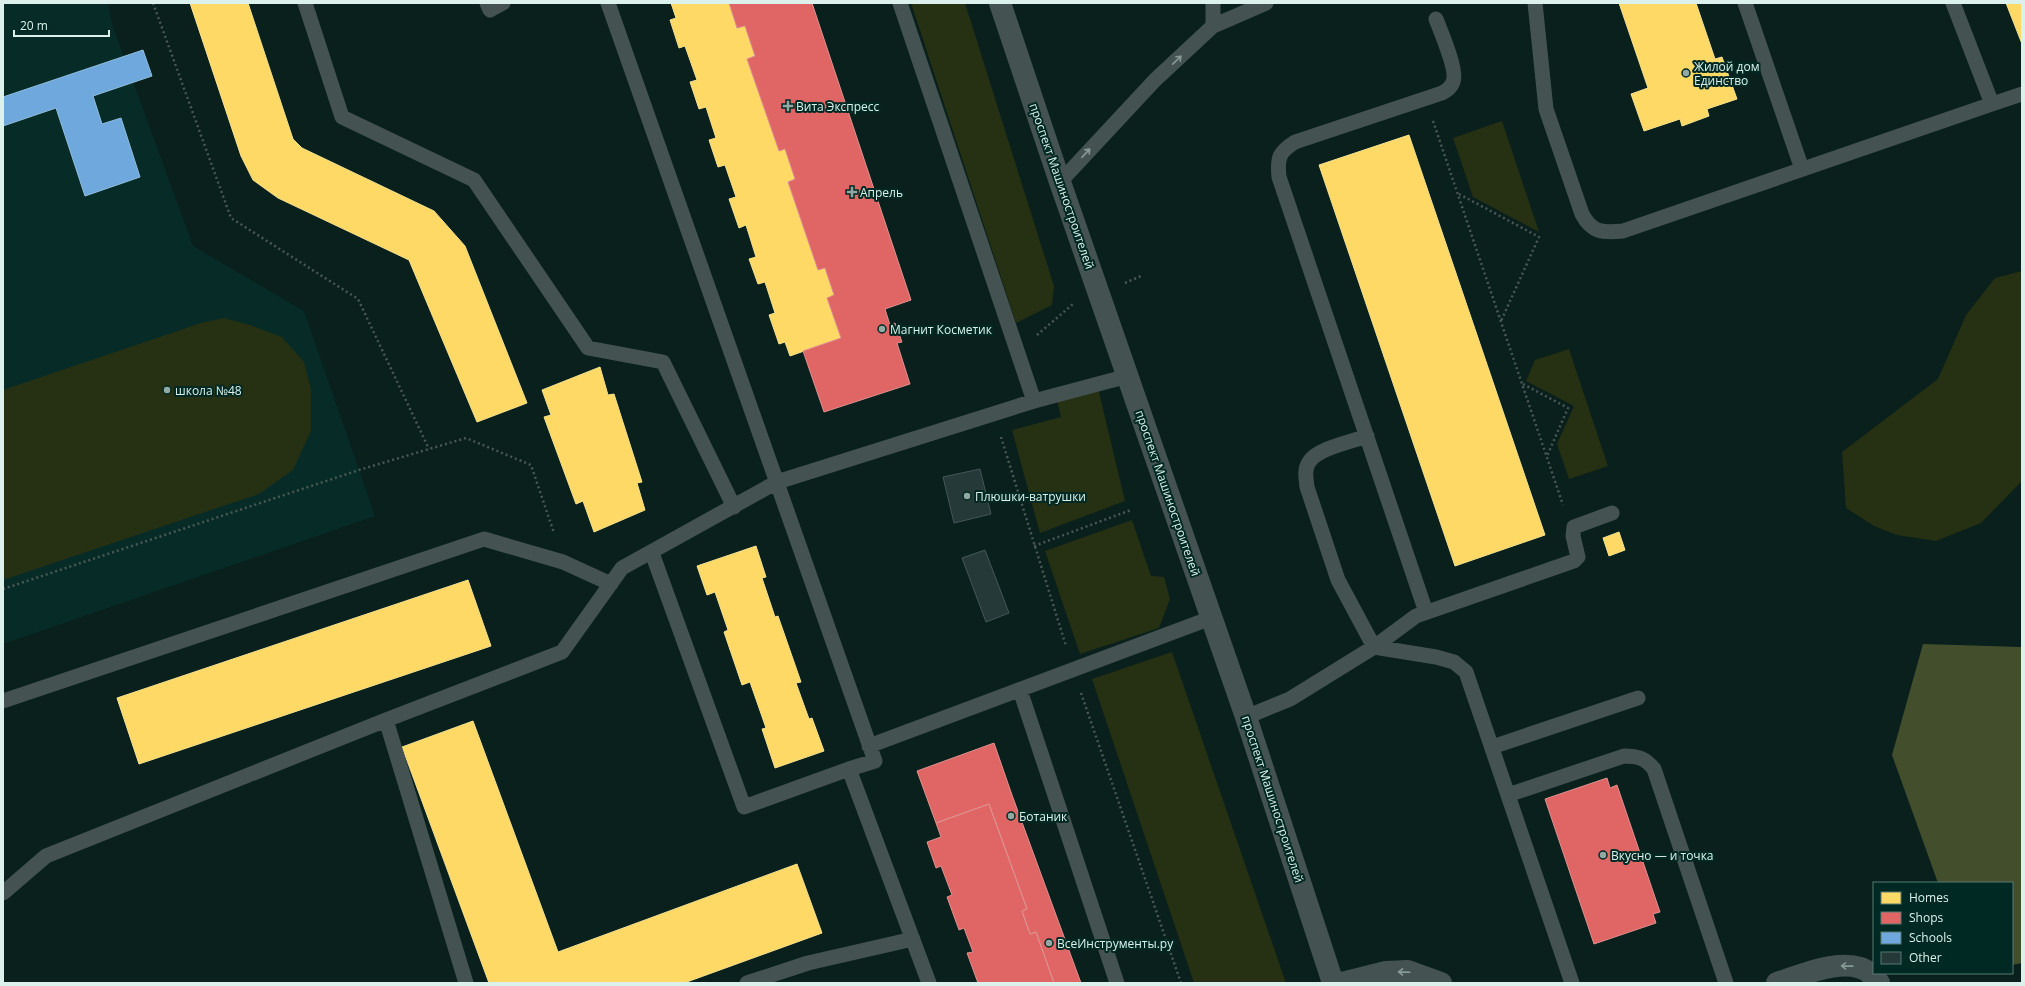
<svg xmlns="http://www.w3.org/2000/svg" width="2025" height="986" font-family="'Open Sans',sans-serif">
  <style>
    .built { fill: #072c27 }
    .green { fill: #263013 }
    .forest { fill: #434e2c }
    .homes { fill: #ffd966; stroke: #f4e08e }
    .shops { fill: #e06666; stroke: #df908e }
    .schools { fill: #6fa8dc; stroke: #90bee0 }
    .building { fill: #243938; stroke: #455757 }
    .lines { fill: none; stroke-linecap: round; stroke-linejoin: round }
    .path { stroke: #4a5856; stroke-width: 2.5; stroke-dasharray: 2 3; stroke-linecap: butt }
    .service { stroke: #445351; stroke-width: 15 }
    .minor { stroke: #445351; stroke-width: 22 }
    .tertiary { stroke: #445351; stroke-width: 22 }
    .oneway { stroke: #889a96 }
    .poi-dot { fill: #92a8a3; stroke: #002923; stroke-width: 1.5 }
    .labels { text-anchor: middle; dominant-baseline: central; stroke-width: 4; stroke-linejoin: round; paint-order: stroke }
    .poi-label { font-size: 12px; fill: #dcf1eb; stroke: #002923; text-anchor: start }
    .street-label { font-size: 12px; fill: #dcf1eb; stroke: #002923 }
  </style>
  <rect width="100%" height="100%" fill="#09201d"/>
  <path class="built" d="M3,3H108L112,24L193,246L304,311L375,516L3,644Z"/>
  <path class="green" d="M911,3H965L1054,286L1052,305L1016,323Z
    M1502,121L1539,232L1473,197L1453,138Z
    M2022,271V481L1981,523L1936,541L1897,535L1874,526L1846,508L1842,452L1938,379L1966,315L1995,278Z
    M224,318L250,325L282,337L304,362L311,389V431L293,470L259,494L3,580V390L201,323Z
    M1569,349L1608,466L1569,479L1557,444L1574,406L1526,381L1535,360Z
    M1098,388L1125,501L1040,533L1012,430L1061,417L1057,400Z
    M1132,520L1151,576L1164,577L1170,599L1159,628L1080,654L1045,551Z
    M1172,652L1286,983H1194L1092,679Z"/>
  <path class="forest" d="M1923,644L2022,647V963L2012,965V883H1938L1892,755Z"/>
  <path class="homes" d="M190,3H248L293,139L302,148L434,211L465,246L527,403L477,422L409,260L278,198L253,180L241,156Z
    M671,3H729L737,28L745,26L755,56L747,59L779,151L785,149L795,179L788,182L818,270L825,268L834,295L827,298L841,338L790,356L785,342L779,344L769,315L775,313L765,282L758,284L749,259L756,257L746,225L739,228L729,199L736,197L725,165L718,167L709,140L716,138L706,107L699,109L690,82L697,80L685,46L679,48L670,20L676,18Z
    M1619,3H1696L1715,59L1722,57L1737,99L1707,109L1709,116L1682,126L1680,119L1644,131L1631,94L1648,88Z
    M2006,3H2022V44Z
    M1409,135L1545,535L1455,566L1319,165Z
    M600,367L608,395L614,394L642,482L637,483L645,510L594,532L583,501L576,504L544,417L551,415L542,390Z
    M1619,532L1625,550L1609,556L1603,538Z
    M756,546L766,577L762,578L775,617L778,616L801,682L796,683L809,719L812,718L824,751L775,768L762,729L766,728L750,682L742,685L724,632L728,630L715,592L707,595L697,566Z
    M468,580L491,646L139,764L117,698Z
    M473,721L558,952L797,864L822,933L684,983H489L402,747Z"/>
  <path class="shops" d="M729,3H812L911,300L885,309L890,325L895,323L902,342L897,343L910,384L824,412L803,351L841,338L827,298L834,295L825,268L818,270L788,182L795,179L785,149L779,151L747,59L755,56L745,26L737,28Z
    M994,743L1012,795L1081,983H1054L1036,932L1030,934L1022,911L1027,909L989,804L936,823L917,771Z
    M1607,778L1610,788L1617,785L1660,912L1653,914L1656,923L1594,944L1545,799Z
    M989,804L1027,909L1022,911L1030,934L1036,932L1054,983H978L967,953L973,952L964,928L959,930L947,897L952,895L941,866L936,868L927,842L941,837L936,823Z"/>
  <path class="schools" d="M143,50L152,76L93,96L102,124L121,118L140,177L85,196L56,108L3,126V97Z"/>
  <path class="building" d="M980,469L991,514L954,523L943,477Z
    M985,550L1009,613L986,622L962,558Z"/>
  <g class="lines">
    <path class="path" d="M153,3L231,218L358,299L429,449
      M1433,121L1563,505
      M1459,194L1539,237L1501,321
      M1125,283L1141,276
      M1037,335L1073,304
      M1523,384L1568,408L1547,456
      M1001,437L1066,646
      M1034,546L1131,510
      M3,589L359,470L466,438L531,465L554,533
      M1081,693L1181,983"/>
    <path class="service" d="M305,3L342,117L474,180L588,348L663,362L734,507
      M487,3L490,10L503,3
      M608,3L875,761L849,769L929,983
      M900,3L1034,401
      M1535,3L1546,109L1582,214C1592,233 1603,233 1623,231L1992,104
      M1745,3L1802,169
      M1953,3L1992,104L2022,94
      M1213,26L1266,3
      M1060,182L1155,80L1213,26V3
      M1367,436C1351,442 1318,448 1309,462C1304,470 1306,478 1307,487L1338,580L1374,647L1436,657L1454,662L1466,672L1572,983
      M652,553L744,807L849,769
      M1426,612L1279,177C1277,158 1279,152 1295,142L1442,93C1447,90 1451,88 1453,82C1458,71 1441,32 1436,19
      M1020,690L1117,983
      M3,701L484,539L563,562L611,584
      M1246,717L1290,699L1374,647L1416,616L1574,561L1578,557L1573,536L1574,527L1612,513
      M869,746L1211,618
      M1492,747L1638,698
      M1508,795L1624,756C1638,756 1645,758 1654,769L1726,983
      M3,893L46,856L386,720
      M466,983L386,720L562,652L622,568L777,482L1034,401L1128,376
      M747,983L808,963L913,939"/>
    <path class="minor" d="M1342,983L1386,972L1408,971L1441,983
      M1777,983C1801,975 1849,954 1871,974C1874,977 1877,979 1879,983"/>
    <path class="tertiary" d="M1000,3L1060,182L1246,717L1333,983"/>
  </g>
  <defs><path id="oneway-shaft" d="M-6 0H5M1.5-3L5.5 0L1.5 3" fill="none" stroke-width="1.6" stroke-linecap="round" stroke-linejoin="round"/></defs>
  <g class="oneway">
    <use href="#oneway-shaft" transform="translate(1177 60) rotate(-44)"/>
    <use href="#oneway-shaft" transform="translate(1086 153) rotate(-47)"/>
    <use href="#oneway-shaft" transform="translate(1847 966) rotate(-179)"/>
    <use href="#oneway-shaft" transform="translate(1404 972) rotate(-178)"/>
  </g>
  <g class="poi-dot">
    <circle cx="1686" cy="73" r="4"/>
    <path d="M786 100h4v4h4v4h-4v4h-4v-4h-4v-4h4z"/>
    <path d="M850 186h4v4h4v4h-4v4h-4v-4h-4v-4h4z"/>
    <circle cx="882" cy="329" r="4"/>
    <circle cx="167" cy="390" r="4"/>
    <circle cx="967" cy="496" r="4"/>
    <circle cx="1011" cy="816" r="4"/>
    <circle cx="1603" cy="855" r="4"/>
    <circle cx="1049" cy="943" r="4"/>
  </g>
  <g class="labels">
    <g class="poi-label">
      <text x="1694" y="66">Жилой дом<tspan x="1694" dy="14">Единство</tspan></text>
      <text x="796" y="106">Вита Экспресс</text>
      <text x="860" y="192">Апрель</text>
      <text x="890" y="329">Магнит Косметик</text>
      <text x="175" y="390">школа №48</text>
      <text x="975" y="496">Плюшки-ватрушки</text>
      <text x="1019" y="816">Ботаник</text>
      <text x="1611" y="855">Вкусно — и точка</text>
      <text x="1057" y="943">ВсеИнструменты.ру</text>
    </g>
    <g class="street-label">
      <text transform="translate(1062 186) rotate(71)">проспект Машиностроителей</text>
      <text transform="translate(1168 493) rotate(71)">проспект Машиностроителей</text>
      <text transform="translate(1273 799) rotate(72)">проспект Машиностроителей</text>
    </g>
  </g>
  <rect width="2025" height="986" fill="none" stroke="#dcf1eb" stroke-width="8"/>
  <rect x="1873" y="882" width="140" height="92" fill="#002923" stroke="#587973"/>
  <rect x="1881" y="892" width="20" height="12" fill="#ffd966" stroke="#587973"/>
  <text x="1909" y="902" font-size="12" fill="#dcf1eb">Homes</text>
  <rect x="1881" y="912" width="20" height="12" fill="#e06666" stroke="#587973"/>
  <text x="1909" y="922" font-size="12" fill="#dcf1eb">Shops</text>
  <rect x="1881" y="932" width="20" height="12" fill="#6fa8dc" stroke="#587973"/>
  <text x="1909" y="942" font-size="12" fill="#dcf1eb">Schools</text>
  <rect x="1881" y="952" width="20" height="12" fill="#243938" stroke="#587973"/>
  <text x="1909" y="962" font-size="12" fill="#dcf1eb">Other</text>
  <path d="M14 30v6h95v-6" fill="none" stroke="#dcf1eb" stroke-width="2"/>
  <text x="20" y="30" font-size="12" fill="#dcf1eb" stroke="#002923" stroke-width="3" paint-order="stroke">20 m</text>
</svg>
